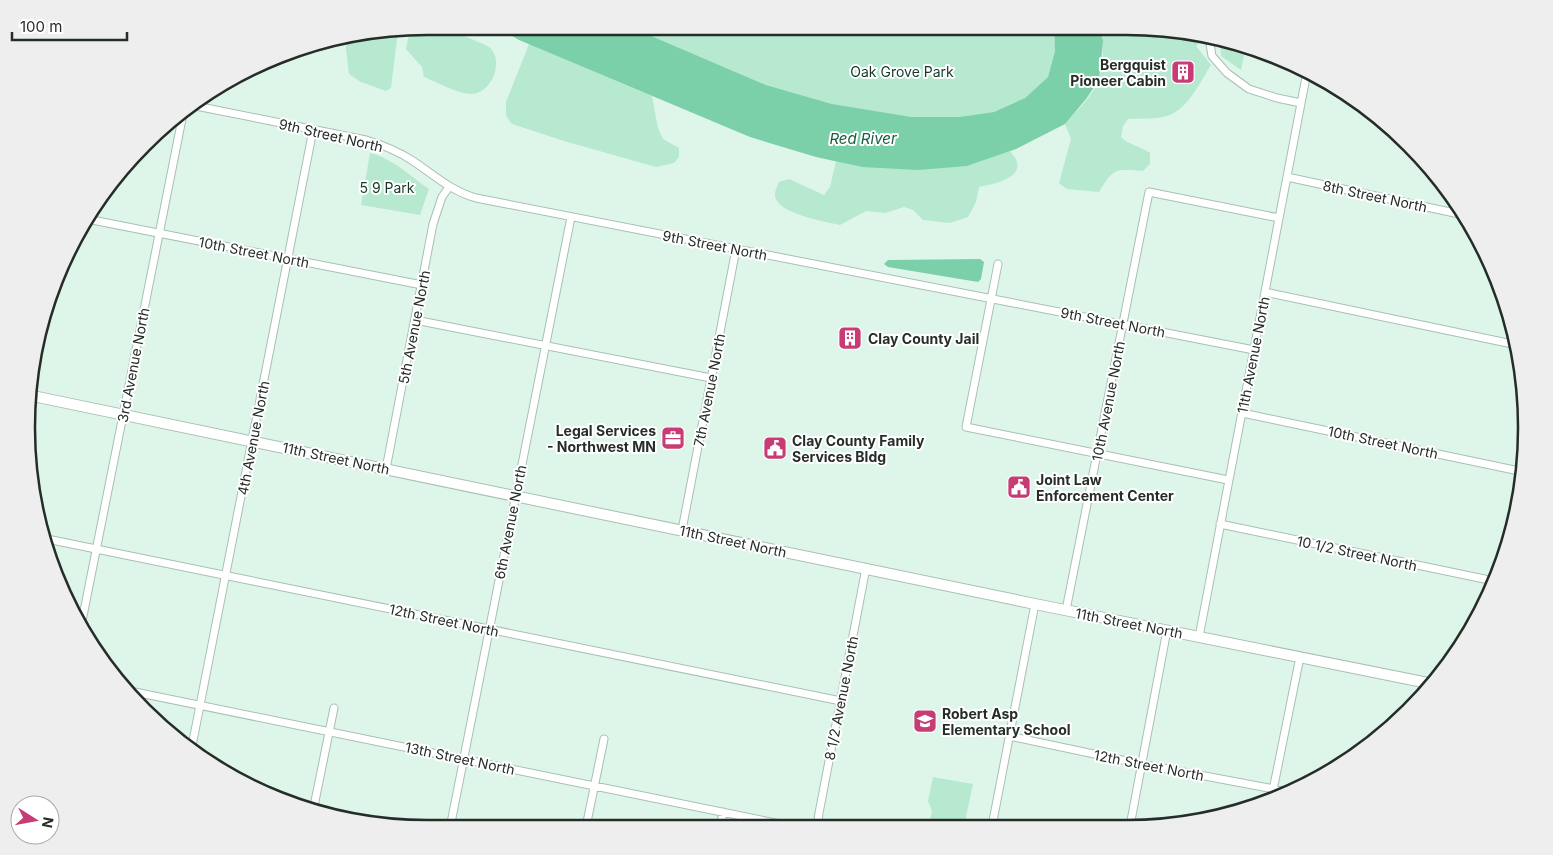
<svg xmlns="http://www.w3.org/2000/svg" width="1553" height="855" font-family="Inter,sans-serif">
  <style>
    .green { fill: #b7e8d0 }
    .water { fill: #7bcfa9 }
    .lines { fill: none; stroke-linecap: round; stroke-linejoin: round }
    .street-casing { stroke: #a9bfb4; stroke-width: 9 }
    .secondary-casing { stroke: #a9bfb4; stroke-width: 12 }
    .street { stroke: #fff; stroke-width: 7 }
    .secondary { stroke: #fff; stroke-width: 10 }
    .labels { text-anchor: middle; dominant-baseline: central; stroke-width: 4; stroke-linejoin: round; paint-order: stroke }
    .poi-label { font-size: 14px; font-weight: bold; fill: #252d29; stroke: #fff; text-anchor: start }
    .park-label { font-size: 14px; fill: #13392a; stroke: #fff }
    .street-label { font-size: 14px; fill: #252d29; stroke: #fff }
    .water-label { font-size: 15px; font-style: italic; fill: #1a5b42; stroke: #fff }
    .rim { fill: none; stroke: #252d29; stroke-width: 2.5 }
  </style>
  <rect width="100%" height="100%" fill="#def6ea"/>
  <path class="green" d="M428,26C431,26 436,25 439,26C444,28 485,44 489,47C505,60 492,94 471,94C458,94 437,82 424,77L422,67L406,49L410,29Z
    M628,26L1054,27L1055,51L1048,77L1025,98L994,112L959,117H912L832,104L766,85Z
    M1099,27H1151L1192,34L1201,42L1196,46L1211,65C1201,81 1189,106 1172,114C1159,120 1142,118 1128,119L1123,126L1121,137C1129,145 1140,146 1150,153V164L1143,171C1114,169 1114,168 1099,192L1067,189L1059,183L1071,139L1065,124C1076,111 1092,97 1098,81C1104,68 1104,40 1099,27Z
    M398,31L391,88L386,91L361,82L349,74L346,49L347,39Z
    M1220,38L1230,40L1246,47L1241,70L1221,56Z
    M529,44L652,96L658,128L663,139L679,148V157L674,163L656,167L564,141L512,124L506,116V102Z
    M1010,151C1012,154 1016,158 1017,162C1021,180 991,184 979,187L976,202L968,217L950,223L923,220L913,210L904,207L885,213L866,211L840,225C826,222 773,213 775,194C775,190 778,185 779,182L789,179L824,195L830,187L836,161L862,167L967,166Z
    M370,153C392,158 410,176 429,189L420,215L361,205Z
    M933,777L973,784L964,826H929L932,811L928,801Z"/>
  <path class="water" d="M495,26H628L766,85L832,104L912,117H959L994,112L1025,98L1048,77L1055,51L1054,27H1099L1103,41L1099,80L1086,99L1065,124L1016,149L967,166L918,170L862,167L816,157L750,137L519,40Z
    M980,259L984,262L981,279L978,282L888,267L884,264L888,260Z"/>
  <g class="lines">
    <g class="street-casing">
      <path id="street" d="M1209,37L1212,56L1227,73L1249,89L1277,98L1301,103
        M191,105L366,140C383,145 398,151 413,161C434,175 451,191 476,198L1254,350
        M1287,177L1464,215
        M87,219L422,285
        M998,264L966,427L1228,480
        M1265,292L1517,345
        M415,320L711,378
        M1242,413L1524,472
        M386,469L433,224L442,197L449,187
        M1220,524L1494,581
        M682,530L736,249
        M47,539L841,701
        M1066,610L1149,192L1279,218
        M82,621L184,109
        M1199,637L1307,72
        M125,690L795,827
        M1009,736L1141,764L1290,792
        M192,746L313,130
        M1271,800L1300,657
        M313,811L334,708
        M992,826L1035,604
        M1130,826L1167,630
        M586,827L604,739
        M720,827L723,812
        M813,827L818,820L819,813L866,568
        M450,828L571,217"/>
    </g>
    <g class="secondary-casing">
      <path id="secondary" d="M33,396L1035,604L1433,684"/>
    </g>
    <use href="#street" class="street"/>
    <use href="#secondary" class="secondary"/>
  </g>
  <defs>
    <g id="building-square" transform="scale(1.25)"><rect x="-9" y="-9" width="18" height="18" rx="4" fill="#c73c74" stroke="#fff"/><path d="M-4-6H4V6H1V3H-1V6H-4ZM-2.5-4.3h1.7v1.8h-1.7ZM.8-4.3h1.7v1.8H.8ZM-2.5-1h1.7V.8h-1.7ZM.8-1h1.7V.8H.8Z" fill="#fff"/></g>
    <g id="office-square" transform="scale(1.25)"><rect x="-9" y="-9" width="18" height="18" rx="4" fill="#c73c74" stroke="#fff"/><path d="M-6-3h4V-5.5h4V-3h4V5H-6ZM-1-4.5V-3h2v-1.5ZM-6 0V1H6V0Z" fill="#fff"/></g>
    <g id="civic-square" transform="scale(1.25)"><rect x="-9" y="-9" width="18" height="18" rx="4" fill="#c73c74" stroke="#fff"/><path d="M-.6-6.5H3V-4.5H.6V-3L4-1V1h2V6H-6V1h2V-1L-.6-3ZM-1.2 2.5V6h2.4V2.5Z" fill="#fff"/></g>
    <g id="school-square" transform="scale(1.25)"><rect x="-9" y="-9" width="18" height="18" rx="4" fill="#c73c74" stroke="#fff"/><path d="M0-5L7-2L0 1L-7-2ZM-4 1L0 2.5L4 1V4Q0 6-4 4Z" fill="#fff"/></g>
  </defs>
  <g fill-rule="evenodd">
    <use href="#building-square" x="1183" y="72"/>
    <use href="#building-square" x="850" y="338"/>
    <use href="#office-square" x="673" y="438"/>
    <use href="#civic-square" x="775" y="448"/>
    <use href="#civic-square" x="1019" y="487"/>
    <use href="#school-square" x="925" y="721"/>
  </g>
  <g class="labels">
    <g class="poi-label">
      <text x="1166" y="64" text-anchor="end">Bergquist<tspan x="1166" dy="16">Pioneer Cabin</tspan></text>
      <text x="868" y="338">Clay County Jail</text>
      <text x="656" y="430" text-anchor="end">Legal Services<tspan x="656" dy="16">- Northwest MN</tspan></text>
      <text x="792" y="440">Clay County Family<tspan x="792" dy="16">Services Bldg</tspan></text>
      <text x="1036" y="479">Joint Law<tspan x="1036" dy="16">Enforcement Center</tspan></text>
      <text x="942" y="713">Robert Asp<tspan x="942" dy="16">Elementary School</tspan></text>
    </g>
    <g class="park-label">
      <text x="902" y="71">Oak Grove Park</text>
      <text x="387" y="187">5 9 Park</text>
    </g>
    <g class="street-label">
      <text transform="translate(331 135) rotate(13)">9th Street North</text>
      <text transform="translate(1375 196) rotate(12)">8th Street North</text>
      <text transform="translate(715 245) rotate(11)">9th Street North</text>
      <text transform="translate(254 252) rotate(11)">10th Street North</text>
      <text transform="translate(1113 322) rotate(11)">9th Street North</text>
      <text transform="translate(414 327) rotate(-79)">5th Avenue North</text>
      <text transform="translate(1253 355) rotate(-79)">11th Avenue North</text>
      <text transform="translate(133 365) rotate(-79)">3rd Avenue North</text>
      <text transform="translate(709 390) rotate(-79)">7th Avenue North</text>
      <text transform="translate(1108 401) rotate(-79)">10th Avenue North</text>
      <text transform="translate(253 438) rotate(-79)">4th Avenue North</text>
      <text transform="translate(1383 442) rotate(12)">10th Street North</text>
      <text transform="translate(336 458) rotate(12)">11th Street North</text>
      <text transform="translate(510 522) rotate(-79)">6th Avenue North</text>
      <text transform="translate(733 541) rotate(12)">11th Street North</text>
      <text transform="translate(1357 553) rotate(12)">10 1/2 Street North</text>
      <text transform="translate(444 620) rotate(12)">12th Street North</text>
      <text transform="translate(1129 623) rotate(11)">11th Street North</text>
      <text transform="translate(841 698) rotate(-79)">8 1/2 Avenue North</text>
      <text transform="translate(460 758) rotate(12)">13th Street North</text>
      <text transform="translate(1149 765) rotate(11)">12th Street North</text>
    </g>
    <g class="water-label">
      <text x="863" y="138">Red River</text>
    </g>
  </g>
  <path d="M0 0H1553V855H0ZM427 35H1126A392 392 0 0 1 1518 427V428A392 392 0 0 1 1126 820H427A392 392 0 0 1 35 428V427A392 392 0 0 1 427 35Z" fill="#eee" fill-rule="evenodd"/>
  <path class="rim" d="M427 35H1126A392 392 0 0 1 1518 427V428A392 392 0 0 1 1126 820H427A392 392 0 0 1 35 428V427A392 392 0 0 1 427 35Z"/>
  <g transform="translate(35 820) rotate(101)"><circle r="24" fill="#ffffff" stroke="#a8aba9"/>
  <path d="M0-4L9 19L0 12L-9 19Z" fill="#c73c74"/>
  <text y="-8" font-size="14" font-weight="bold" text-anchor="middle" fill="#252d29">N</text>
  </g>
  <path d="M12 32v8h115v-8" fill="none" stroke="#252d29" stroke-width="2.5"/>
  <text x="20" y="32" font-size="15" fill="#252d29" stroke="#ffffff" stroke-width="4" paint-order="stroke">100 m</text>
</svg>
